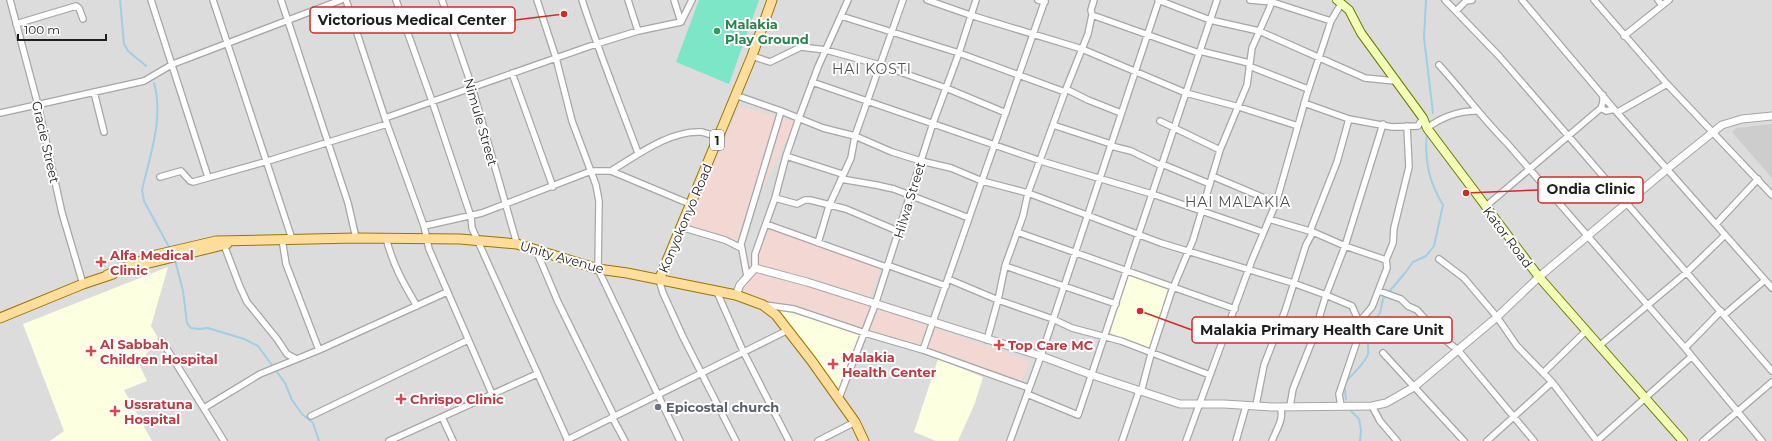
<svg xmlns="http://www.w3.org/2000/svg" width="1772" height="441" font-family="Montserrat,sans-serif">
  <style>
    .residential { fill: #dddcdc }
    .commercial { fill: #f3d7d3 }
    .education { fill: #fcffe0 }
    .religious { fill: #cdcdcd }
    .pitch { fill: #7ce6c7 }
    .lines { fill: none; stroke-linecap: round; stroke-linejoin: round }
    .stream { stroke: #a1cee2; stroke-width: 2 }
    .minor-casing { stroke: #a6a6a6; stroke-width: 8 }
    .tertiary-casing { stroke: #a6a6a6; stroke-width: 9 }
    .secondary-casing { stroke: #647d00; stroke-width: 10 }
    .primary-casing { stroke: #9b7500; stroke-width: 11 }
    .minor { stroke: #fff; stroke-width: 5.5 }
    .tertiary { stroke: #fff; stroke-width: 7 }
    .secondary { stroke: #f5ffb5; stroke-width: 8 }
    .primary { stroke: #ffdd9c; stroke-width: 9 }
    .leisure-dot { fill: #2e9e5b; stroke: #fff; stroke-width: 1.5 }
    .health-dot { fill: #e0444e; stroke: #fff; stroke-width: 1.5 }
    .worship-dot { fill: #6b7280; stroke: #fff; stroke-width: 1.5 }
    .labels { text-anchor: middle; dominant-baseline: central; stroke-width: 4; stroke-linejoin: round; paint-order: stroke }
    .shield { fill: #fff; stroke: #626262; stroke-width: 1 }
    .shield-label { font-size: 12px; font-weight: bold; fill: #1f1f1f }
    .leisure-label { font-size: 13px; font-weight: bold; fill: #27864d; stroke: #fff; text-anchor: start }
    .street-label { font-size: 13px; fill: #1f1f1f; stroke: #fff }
    .health-label { font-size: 13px; font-weight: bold; fill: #be3a42; stroke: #fff; text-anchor: start }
    .worship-label { font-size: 13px; font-weight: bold; fill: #5b616d; stroke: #fff; text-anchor: start }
    .neighbourhood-label { font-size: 14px; letter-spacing: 1px; fill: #525252; stroke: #fff }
    .leader { fill: none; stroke: #d62828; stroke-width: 1.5 }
    .callout-dot { fill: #d62828; stroke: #fff; stroke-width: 1.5 }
    .callout { fill: #fff; stroke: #d62828; stroke-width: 1.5 }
    .callout-label { font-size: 14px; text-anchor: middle; font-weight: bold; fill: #1f1f1f }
  </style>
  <rect width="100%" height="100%" fill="#f1eee5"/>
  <path class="residential" d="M0,0H1772V441H0Z"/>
  <path class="commercial" d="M740,106L795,122L736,245L688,224Z
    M767,225L881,268L867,304L1029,361L1021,384L737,294Z"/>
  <path class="education" d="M168,267L151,326L158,338L139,364L147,381L124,390L152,441H50L64,431L23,324Z
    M1128,272L1171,288L1149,349L1110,333Z
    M774,308L862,333L839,395Z
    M938,359L983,377L975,403L958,441H936L914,432Z"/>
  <path class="religious" d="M1772,124V178L1732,132L1736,128Z"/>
  <path class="pitch" d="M699,0H759L729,84L676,62Z"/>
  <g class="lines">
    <path class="stream" d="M120,0L124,44L128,51L146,66
      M1426,0L1424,38L1433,113
      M154,83C164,118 150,155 142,190L144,201L170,249
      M175,260L183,291L187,323L191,328L200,329L208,328L244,339L258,346L285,383L292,400L302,414L313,423L319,441
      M1346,399L1344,384C1351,375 1365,364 1368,354C1369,347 1367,338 1366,331L1380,313L1383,299L1405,273L1413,262L1426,256L1434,246L1443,205C1429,182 1424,160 1427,133
      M1351,411L1359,419L1361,430L1360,441"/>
    <g class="minor-casing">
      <path id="minor" d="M10,0L38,105L62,213L83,284
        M151,0L208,177
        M213,0L292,239
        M281,0L348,203L356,238
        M346,0L387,124L424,226L429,249L492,394
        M396,0L432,101L471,217L472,228L568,441
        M442,0L472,87L517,244
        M537,0L556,58L572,121L596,185L599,201L598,269L680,441
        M582,0C599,52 619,102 638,153
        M628,0L638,31
        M674,0L681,22
        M927,0L970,15L1082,49L1186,93L1239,107L1298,126
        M1038,0L1045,2
        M1158,0L1210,20L1259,31L1365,78L1395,81
        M1250,0L1272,2L1331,21
        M1445,0L1499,56L1772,371
        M1522,0L1614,109L1772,288
        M1594,0L1667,84L1772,195
        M1658,0L1662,5
        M1456,11L1466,1L1472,0
        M1092,15L1199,53
        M841,16L959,53L1065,92
        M16,24L76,6L79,8L83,19
        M1624,36L1669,0
        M1200,51L1249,63
        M752,56L770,62L801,47L826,50L880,65L946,88L1006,113
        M1439,65C1462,90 1482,118 1506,142L1685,348L1762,441
        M1249,66L1308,89
        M512,73L553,187
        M812,82L1041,161L1152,194L1263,232
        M1066,89L1088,100L1121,113
        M94,92L104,132
        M735,95L781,111L823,128L855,136L892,152L921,161L951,168L982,181L1028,193L1161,243L1293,283L1326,295L1352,306L1359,322L1357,341L1339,394L1341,406
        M1304,103L1349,119L1392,127L1418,126L1423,118
        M1601,108L1606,111L1614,109
        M1618,112L1667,84
        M0,113L144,81L173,64L341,0
        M385,118L596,44L638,31L681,22L692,0
        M1160,121L1220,150
        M1053,125L1111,144
        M1427,128C1442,117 1458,111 1476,111
        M1111,146L1131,151L1162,166
        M786,156L842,174
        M1162,164L1210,184
        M611,171C636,156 670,130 701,132C707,133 713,136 719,137
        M1212,176L1276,203
        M160,177L181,171L190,181L193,182L268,161L387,124
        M841,179L876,185L894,189L969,218
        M775,198L797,204L805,200H810L846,209L900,232
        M1485,207L1601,108L1603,102V95
        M1269,219L1313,232L1345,246L1386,260
        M766,224L886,267
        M1716,224L1758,179
        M424,226L482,213L591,171H611L690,204
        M681,227L725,240L741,248
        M1310,231L1337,162L1349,119
        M1017,232L1235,309
        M386,238C393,265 403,283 417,306
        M282,239L286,264L319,350
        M818,243L829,206L851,158L855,136L903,0
        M224,245L240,287L247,302L277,339L287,354L296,359
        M536,250L558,302L614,416
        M1439,259L1464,278L1497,317L1517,346L1552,382L1597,441
        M887,265L946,286
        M1005,266L1116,304
        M755,268V254L775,198L786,156L799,118L818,67L848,0
        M747,276L741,244L781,111
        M948,279L998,300L1053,319L1072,328L1121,341L1210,375
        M659,280L663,293L683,337L736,441
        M1379,291L1401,299L1408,306L1417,310L1441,337L1458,350L1534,441
        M717,292L743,351L789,441
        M765,305L794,309L865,333L923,350L1029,388
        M1724,315L1765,280
        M1359,322L1372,307L1387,268L1386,260L1393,243L1394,228L1409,167L1407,126
        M987,340L998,300L1005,266L1023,216L1028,193L1066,89L1088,34L1092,15L1091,10L1094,0
        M162,341L224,441
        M1599,346L1686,273L1725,235
        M1685,348L1721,311
        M923,350L1045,0
        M1383,353L1464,441
        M1543,373L1586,331
        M1141,392L1151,354L1171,293L1193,240L1220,150L1247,85L1252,48L1273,0
        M1027,394L1078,415L1217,0
        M839,398L875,305L933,123L959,53L976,0
        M1256,405L1264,365L1285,311L1306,245L1313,232
        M1290,406L1293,389L1312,341L1326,295L1345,246L1383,124
        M1372,406L1380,421L1397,441
        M204,408L260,374L319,350L447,292
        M311,416L468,340
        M442,417L453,441
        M612,417L625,441
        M567,440L788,330
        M389,441L537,374
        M818,441L855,422
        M1010,441L1041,356L1159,0
        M1122,441L1139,391
        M1186,441L1252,260L1276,203L1307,94L1331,21L1341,4
        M1236,441L1246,406
        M1272,441C1276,430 1285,418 1280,407
        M1487,441L1552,382
        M1597,441L1691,357
        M1703,441L1772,382"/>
    </g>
    <g class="tertiary-casing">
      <path id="tertiary" d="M736,295L740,285L755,268L807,282L1041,356L1092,375L1180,404H1224L1272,407L1372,406L1386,403L1414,387L1497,317L1539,277L1667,169L1722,125L1742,119L1772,116"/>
    </g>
    <g class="secondary-casing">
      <path id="secondary" d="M1337,0L1349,10L1361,33L1423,118L1427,128L1539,277L1683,441"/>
    </g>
    <g class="primary-casing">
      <path id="primary" d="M145,264L227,244
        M107,275L156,255L216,241L356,238L460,239L517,244L598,269L627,273L736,295L763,305L776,315L811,360L855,422L864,441
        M659,280L752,56L772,0
        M0,318L83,284L113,274"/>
    </g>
    <use href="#minor" class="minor"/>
    <use href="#tertiary" class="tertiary"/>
    <use href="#secondary" class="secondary"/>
    <use href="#primary" class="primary"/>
  </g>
  <circle class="leisure-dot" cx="717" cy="31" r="4"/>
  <g class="health-dot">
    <path d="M99 256h4v4h4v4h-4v4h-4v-4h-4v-4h4z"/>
    <path d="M997 339h4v4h4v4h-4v4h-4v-4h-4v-4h4z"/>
    <path d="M89 345h4v4h4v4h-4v4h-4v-4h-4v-4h4z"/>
    <path d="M831 358h4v4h4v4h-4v4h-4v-4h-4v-4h4z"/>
    <path d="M399 393h4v4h4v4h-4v4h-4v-4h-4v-4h4z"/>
    <path d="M113 405h4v4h4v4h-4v4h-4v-4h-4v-4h4z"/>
  </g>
  <circle class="worship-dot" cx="658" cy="407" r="4"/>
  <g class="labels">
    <rect class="shield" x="710" y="130" width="14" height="20" rx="3"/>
    <g class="shield-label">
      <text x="717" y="140">1</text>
    </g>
    <g class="leisure-label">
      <text x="725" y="24">Malakia<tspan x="725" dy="15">Play Ground</tspan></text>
    </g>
    <g class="street-label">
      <text transform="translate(481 122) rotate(74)">Nimule Street</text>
      <text transform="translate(46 142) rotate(77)">Gracie Street</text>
      <text transform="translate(909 200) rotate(-73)">Hilwa Street</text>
      <text transform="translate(685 218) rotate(-67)">Konyokonyo Road</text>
      <text transform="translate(1508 237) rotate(53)">Kator Road</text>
      <text transform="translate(562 257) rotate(16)">Unity Avenue</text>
    </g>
    <g class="health-label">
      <text x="110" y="255">Alfa Medical<tspan x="110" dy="15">Clinic</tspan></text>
      <text x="100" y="344">Al Sabbah<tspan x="100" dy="15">Children Hospital</tspan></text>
      <text x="1008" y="345">Top Care MC</text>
      <text x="842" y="357">Malakia<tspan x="842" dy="15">Health Center</tspan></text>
      <text x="410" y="399">Chrispo Clinic</text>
      <text x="124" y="404">Ussratuna<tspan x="124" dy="15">Hospital</tspan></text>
    </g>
    <g class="worship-label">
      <text x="666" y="407">Epicostal church</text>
    </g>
    <g class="neighbourhood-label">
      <text x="872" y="69">HAI KOSTI</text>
      <text x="1238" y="202">HAI MALAKIA</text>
    </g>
  </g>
  <path class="leader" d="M564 14L515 20M1466 193L1538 190M1140 311L1192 330"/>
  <g class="callout-dot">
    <circle cx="564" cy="14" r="4"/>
    <circle cx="1466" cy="193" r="4"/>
    <circle cx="1140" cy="311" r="4"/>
  </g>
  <g class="callout">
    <rect x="310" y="7" width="205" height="26" rx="4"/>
    <rect x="1538" y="177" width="105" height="26" rx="4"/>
    <rect x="1192" y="317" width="260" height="26" rx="4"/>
  </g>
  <g class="callout-label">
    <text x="412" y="25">Victorious Medical Center</text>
    <text x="1591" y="194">Ondia Clinic</text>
    <text x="1322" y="335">Malakia Primary Health Care Unit</text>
  </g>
  <path d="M18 34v6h88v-6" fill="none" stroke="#1f1f1f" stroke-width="2"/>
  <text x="24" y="34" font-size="12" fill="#1f1f1f" stroke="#ffffff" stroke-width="3" paint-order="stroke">100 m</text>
</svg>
